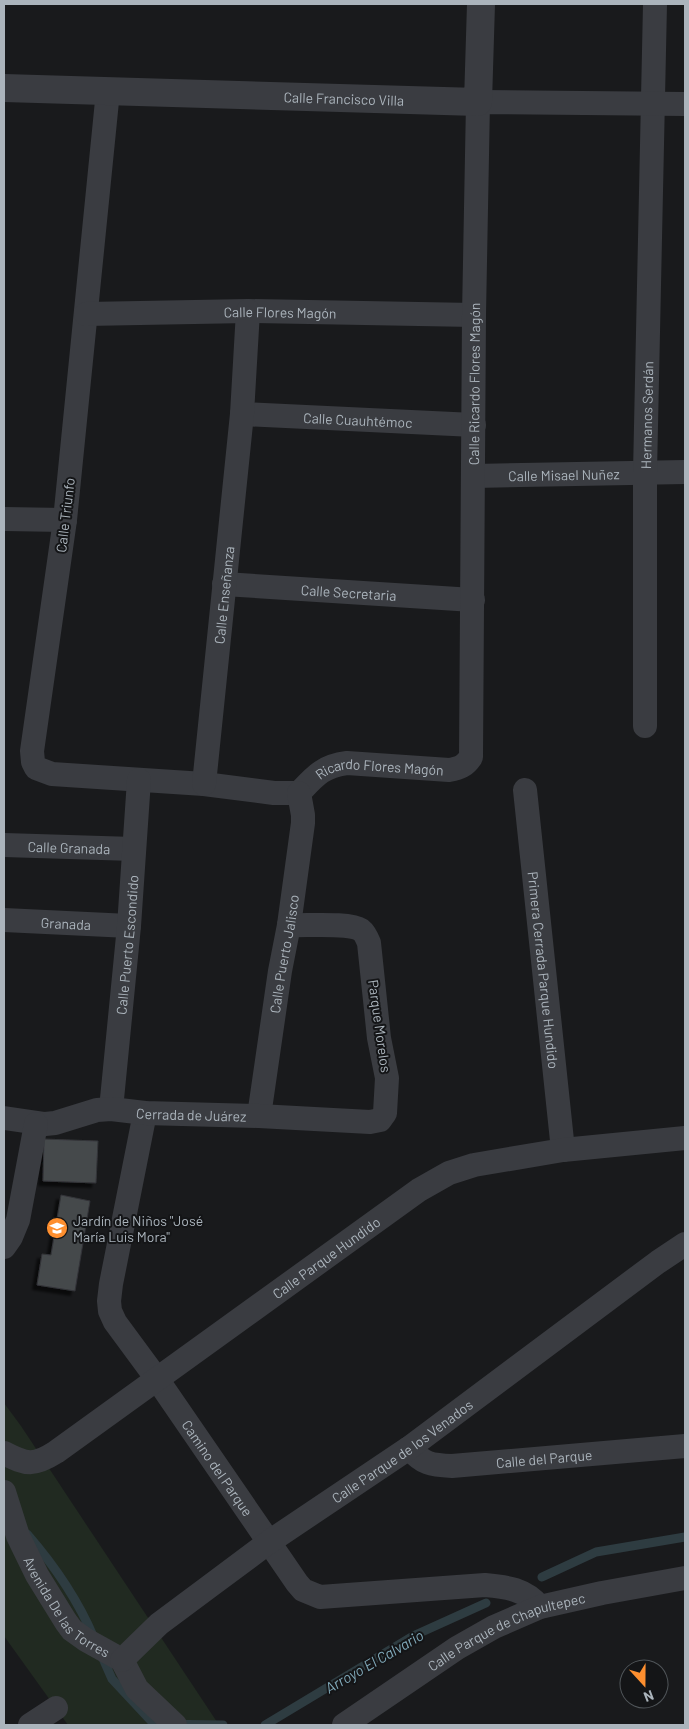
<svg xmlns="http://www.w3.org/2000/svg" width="689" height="1729" font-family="Barlow,sans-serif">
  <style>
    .green { fill: #212a21 }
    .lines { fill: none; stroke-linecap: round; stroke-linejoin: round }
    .stream { stroke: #2e3c41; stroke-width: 9 }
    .building { fill: #45484c; stroke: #333438; filter: url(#shadow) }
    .minor { stroke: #3a3c41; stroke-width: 24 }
    .tertiary { stroke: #3a3c41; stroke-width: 28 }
    .labels { text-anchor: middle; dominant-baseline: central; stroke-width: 4; stroke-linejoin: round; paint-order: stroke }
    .street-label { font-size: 14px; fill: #abb4bc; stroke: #141517 }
    .poi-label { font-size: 14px; fill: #abb4bc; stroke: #141517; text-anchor: start }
    .water-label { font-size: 15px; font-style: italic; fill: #80a9b9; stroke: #141517 }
  </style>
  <defs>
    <filter id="shadow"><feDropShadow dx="-4.5" dy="4.5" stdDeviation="1" flood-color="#0009"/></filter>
  </defs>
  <rect width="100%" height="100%" fill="#191a1c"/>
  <path class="green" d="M4,1403L21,1426L219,1725H68L4,1636Z"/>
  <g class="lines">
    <path class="stream" d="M27,1534C54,1565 78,1600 94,1638
      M542,1577L596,1552L685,1537
      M101,1654L112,1679L154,1724L223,1725
      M265,1725L413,1636L486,1603"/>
  </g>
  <path class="building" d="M44,1139L98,1141L96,1183L43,1181Z
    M61,1195L90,1201L75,1291L37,1285L42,1254L51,1255Z"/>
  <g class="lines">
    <g class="minor">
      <path d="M108,91L65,520L32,751L33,762L36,768L52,774L204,784L274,793H299"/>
      <path id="s1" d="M86,314L248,311L474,315"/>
      <path id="s2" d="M242,414L474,425"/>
      <path id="s3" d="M474,476L685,472"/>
      <path d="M4,519L65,520"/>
      <path id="s4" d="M224,584L473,600"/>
      <path id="s5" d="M645,726V473L655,4"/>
      <path id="s6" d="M204,784L242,414L248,311"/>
      <path id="s7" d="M525,790L563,1150"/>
      <path id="s8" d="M299,793C315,776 323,766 347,763L449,770C460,768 465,766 471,757L474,315L478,102L685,104"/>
      <path id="s9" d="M4,845L134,849"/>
      <path id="s10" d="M4,920L129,926"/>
      <path id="s11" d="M111,1109L129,926L139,780"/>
      <path id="s12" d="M145,1113L111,1284L109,1301L110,1311L115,1322L157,1379L297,1583L303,1590L320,1597L485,1585C507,1587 525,1589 540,1607"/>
      <path id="s13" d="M259,1116L280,971L289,925L303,823V815L299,793"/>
      <path id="s14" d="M4,1118L45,1124L55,1123L97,1110L111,1109L145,1113L259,1116L370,1122L380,1120L385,1113L387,1078L379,1038L369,943C367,938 365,933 361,930C349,922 305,926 289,925"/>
      <path d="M4,1247L11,1237L18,1220L36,1124"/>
      <path id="s15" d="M409,1448C423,1464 431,1465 452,1466L685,1446"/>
      <path id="s16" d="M4,1453C27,1465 34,1466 56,1452L419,1190L449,1173L474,1165L563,1150L685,1138"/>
      <path id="s17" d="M4,1492L18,1536L37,1575L66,1622L72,1630L86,1640L122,1660L137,1689L175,1725"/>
      <path id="s18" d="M122,1660L159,1624L210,1586L269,1542L409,1448L658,1262L685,1244"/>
      <path d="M30,1725L56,1708"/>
      <path id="s19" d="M344,1725L457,1648L494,1627L540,1607L602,1593L685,1578"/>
    </g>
    <path class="tertiary" id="s20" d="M4,88L478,102L481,4"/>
  </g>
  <defs>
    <g id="school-disc" transform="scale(1.125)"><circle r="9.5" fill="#fe8f2f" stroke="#141517"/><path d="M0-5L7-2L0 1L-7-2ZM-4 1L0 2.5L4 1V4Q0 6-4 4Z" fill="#fff"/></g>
  </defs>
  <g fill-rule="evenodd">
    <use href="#school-disc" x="57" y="1228"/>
  </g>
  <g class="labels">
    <g class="street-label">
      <text stroke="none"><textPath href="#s20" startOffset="340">Calle Francisco Villa</textPath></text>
      <text stroke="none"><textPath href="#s1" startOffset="194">Calle Flores Magón</textPath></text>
      <text stroke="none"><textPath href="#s8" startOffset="560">Calle Ricardo Flores Magón</textPath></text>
      <text stroke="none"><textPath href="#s5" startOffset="311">Hermanos Serdán</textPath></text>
      <text stroke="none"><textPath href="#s2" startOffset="116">Calle Cuauhtémoc</textPath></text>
      <text stroke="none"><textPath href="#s3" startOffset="90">Calle Misael Nuñez</textPath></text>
      <text transform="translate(65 515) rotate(-83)">Calle Triunfo</text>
      <text stroke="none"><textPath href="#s4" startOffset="125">Calle Secretaria</textPath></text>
      <text stroke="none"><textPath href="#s6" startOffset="190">Calle Enseñanza</textPath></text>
      <text stroke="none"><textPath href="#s8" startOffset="90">Ricardo Flores Magón</textPath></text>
      <text stroke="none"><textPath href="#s9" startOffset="65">Calle Granada</textPath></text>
      <text stroke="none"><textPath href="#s10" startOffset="62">Granada</textPath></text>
      <text stroke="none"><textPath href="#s11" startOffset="165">Calle Puerto Escondido</textPath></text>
      <text stroke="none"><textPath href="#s13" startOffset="164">Calle Puerto Jalisco</textPath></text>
      <text stroke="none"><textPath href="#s7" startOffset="181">Primera Cerrada Parque Hundido</textPath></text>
      <text transform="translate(380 1026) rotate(82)">Parque Morelos</text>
      <text stroke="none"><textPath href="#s14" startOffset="190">Cerrada de Juárez</textPath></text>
      <text stroke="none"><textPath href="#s16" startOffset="389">Calle Parque Hundido</textPath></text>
      <text stroke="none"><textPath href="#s18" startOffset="350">Calle Parque de los Venados</textPath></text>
      <text stroke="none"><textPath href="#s15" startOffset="141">Calle del Parque</textPath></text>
      <text stroke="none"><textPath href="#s12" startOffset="392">Camino del Parque</textPath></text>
      <text stroke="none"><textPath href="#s17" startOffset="134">Avenida De las Torres</textPath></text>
      <text stroke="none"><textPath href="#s19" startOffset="189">Calle Parque de Chapultepec</textPath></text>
    </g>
    <g class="poi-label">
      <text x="73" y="1220">Jardín de Niños "José<tspan x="73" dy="16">María Luis Mora"</tspan></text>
    </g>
    <g class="water-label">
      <text transform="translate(374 1661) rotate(-30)">Arroyo El Calvario</text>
    </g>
  </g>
  <rect width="689" height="1729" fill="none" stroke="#abb4bc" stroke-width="10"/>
  <g transform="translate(644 1684) rotate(159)"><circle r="24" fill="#141517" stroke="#505559"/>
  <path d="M0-4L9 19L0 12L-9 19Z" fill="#fe8f2f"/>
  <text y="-8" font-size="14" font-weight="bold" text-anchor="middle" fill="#abb4bc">N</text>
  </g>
</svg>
